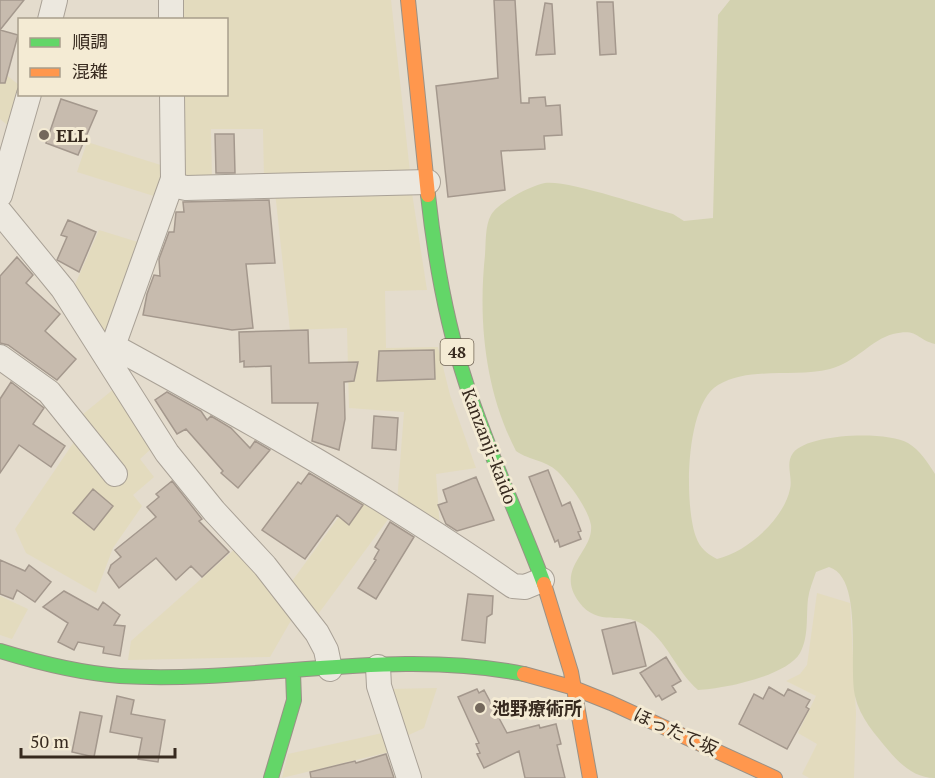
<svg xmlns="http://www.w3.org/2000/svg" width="935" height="778" font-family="'PT Serif','Noto Sans JP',serif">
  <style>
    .farmland { fill: #e3dbbe }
    .green { fill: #d3d2b0 }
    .building { fill: #c7bbae; stroke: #a4988d; stroke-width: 1.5 }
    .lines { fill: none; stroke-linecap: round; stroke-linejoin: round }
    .street-casing { stroke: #a9a196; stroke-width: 26 }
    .fast-casing { stroke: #999186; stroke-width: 16 }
    .slow-casing { stroke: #999186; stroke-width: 16 }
    .street { stroke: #ece8df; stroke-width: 24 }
    .fast { stroke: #63d668; stroke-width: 14 }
    .slow { stroke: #ff974d; stroke-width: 14 }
    .poi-dot { fill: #74685c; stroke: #f4ebd4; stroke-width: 2 }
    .labels { text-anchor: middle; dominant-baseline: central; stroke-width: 6; stroke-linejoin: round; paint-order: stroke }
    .shield { fill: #f4ebd4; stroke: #706455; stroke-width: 1.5 }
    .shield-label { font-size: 16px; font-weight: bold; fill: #372a1f }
    .poi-label { font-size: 18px; font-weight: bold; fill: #372a1f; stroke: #f4ebd4; text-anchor: start }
    .street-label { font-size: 18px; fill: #372a1f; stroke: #f4ebd4 }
  </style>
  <rect width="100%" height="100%" fill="#e4dccd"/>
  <path class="farmland" d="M180,0H391L410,172L264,180L263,129H211L212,181L183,177L181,95L226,94V20L180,19Z
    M0,70L19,85L10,127L0,119Z
    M87,142L164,166L157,197L77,172Z
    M275,192L412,193L427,290L385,291L386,348L438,347L450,395L476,468L436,474L440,529L397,502L404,412L349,408L347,328L290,330Z
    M99,230L141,243L108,334H103L73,289Z
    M115,388L153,447L140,459L154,477L133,495L142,506L113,548L96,593L26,553L15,529L78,436L77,419Z
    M357,492L392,514L316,617L290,584Z
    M236,548L293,617L270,657L128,660L131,641Z
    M817,593L850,603L856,713L854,778H809L802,774L817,744L798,733L816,696L786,681L800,674L807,665Z
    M0,596L28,609L12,639L0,635Z
    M437,688L424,728L402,738L386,689Z
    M387,732L393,751L282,778L288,754Z"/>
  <path class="green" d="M730,0H935V344C915,339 919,328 893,334C871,340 856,362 830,369C793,378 751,366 718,385C685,404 684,505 696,537C700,548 707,554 717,559C747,552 784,519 790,489C793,477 785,464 793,453C809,433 887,431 908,443C920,450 928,463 935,474V778C915,778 901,765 889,751C875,734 860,718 855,696C848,665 864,578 829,567L816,572C813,581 809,590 808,599C806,616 809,637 800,653C787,676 723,689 698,690C676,671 667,640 642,624C623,611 598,628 579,602C554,568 594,552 591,525C588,509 571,486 560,474C548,460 530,461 516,451C485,391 478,321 485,255C486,242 485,226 491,215C497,203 532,185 545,183C569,180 646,207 673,214L684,221L713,218L718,15Z"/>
  <path class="building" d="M0,0H24L0,30L18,35L5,83H0Z
    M494,0H515L521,103H529V98L545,97L546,106L560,105L562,135L544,136L545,149L501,151L505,190L448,197L436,86L498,78Z
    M597,2H613L616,54L600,55Z
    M545,3L552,4L555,54L536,55Z
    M61,99L97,111L78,155L46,143Z
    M215,134H234L235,173H216Z
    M269,200L275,263L246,264L253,328L232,330L143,315L147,294L154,275L160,276L159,259L169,232H174L176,212H184L183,202Z
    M68,220L96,232L79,272L57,260L67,237L61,235Z
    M17,257L33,275L26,283L60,314L45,331L76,359L57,380L8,345L0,343V276Z
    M308,330L309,363L358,362L354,381L344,382L345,419L339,450L312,441L318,403H272L271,366L244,367V361L240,362L239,332Z
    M434,350L435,379L377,381L379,351Z
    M11,382L44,408L33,424L65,446L51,467L19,445L0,473V399Z
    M167,392L201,411L207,420L211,416L231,428L250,448L255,441L270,450L238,488L221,473L223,471L186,429L177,434L155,400Z
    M374,416L398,418L396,450L372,448Z
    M548,470L562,506L570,502L581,531L578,532L581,539L560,547L558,540L555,542L529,477Z
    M309,473L363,505L349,525L337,515L305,559L262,530L298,482L301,484Z
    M476,477L494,520L457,531L446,524L438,505L447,502L443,490Z
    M172,481L202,519L199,521L229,552L202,577L191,566L176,580L156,558L119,588L108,573L111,565L121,557L115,550L156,517L147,507L159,497L156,494Z
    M93,489L113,506L94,530L73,513Z
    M390,522L414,537L376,599L358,588L376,560L374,559L379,550L375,547Z
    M0,560L25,571L29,565L51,582L35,602L17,590L13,599L0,594Z
    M64,591L98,610L103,602L120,615L114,625L125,626L120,656L103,653L104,647L78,642L74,650L58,642L68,623L43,607Z
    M468,594L493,596L492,614L487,617L485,643L462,640Z
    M635,622L646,666L613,674L602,630Z
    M666,657L681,681L672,686L676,692L662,700L659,695L656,697L640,673Z
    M769,687L784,696L788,689L810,700L806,707L809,709L787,749L739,724L754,694L763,699Z
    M477,689L479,693L484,690L507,733L539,725L540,728L556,724L561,744L557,745L565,778H525L519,751L484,768L477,754L480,753L476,744L479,743L458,697Z
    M117,696L134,700L131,714L165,720L158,762L138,759L142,738L110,732Z
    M80,712L102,716L94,757L72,752Z
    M386,754L394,778H311L310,772L355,761L356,763Z"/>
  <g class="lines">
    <g class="street-casing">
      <path id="street" d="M171,0V20
        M50,20L55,0
        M172,185L186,188L428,182
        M0,195L29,94
        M0,212L63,289L167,453L214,511L265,566L317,633L326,650L330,669
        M113,346C250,421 386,497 513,586L525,587L542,580
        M0,357L49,392L115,474
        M108,360L173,179L172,94
        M378,667L379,686L409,778"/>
    </g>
    <g class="fast-casing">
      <path id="fast" d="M428,195C435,259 446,322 466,383C488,452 519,517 544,584
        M0,651C39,663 79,673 120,676C254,684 391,647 524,674
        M271,778L294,700L293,672"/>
    </g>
    <g class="slow-casing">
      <path id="slow" d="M408,0L428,195
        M544,584L571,672L590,778
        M524,674L571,687L611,703L775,778"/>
    </g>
    <use href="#street" class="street"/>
    <use href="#fast" class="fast"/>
    <use href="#slow" class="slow"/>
  </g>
  <g class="poi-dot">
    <circle cx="44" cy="135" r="6"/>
    <circle cx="480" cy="708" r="6"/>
  </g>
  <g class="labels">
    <rect class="shield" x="440.5" y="339" width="33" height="26" rx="4.5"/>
    <g class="shield-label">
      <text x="457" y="352">48</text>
    </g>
    <g class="poi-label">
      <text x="56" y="135">ELL</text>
      <text x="492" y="708">池野療術所</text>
    </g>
    <g class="street-label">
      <text transform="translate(490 446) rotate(69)">Kanzanji-kaido</text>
      <text transform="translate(676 731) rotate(24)">ほったて坂</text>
    </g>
  </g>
  <rect x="18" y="18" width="210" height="78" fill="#f4ebd4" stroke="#a89e8c" stroke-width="1.5"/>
  <rect x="30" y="38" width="30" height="9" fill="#63d668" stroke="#a89e8c" stroke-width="1.5"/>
  <text x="72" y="48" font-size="18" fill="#372a1f">順調</text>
  <rect x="30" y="68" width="30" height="9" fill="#ff974d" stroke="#a89e8c" stroke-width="1.5"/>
  <text x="72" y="78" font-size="18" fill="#372a1f">混雑</text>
  <path d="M21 748v9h154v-9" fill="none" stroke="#372a1f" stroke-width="3"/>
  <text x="30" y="748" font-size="18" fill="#372a1f" stroke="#f4ebd4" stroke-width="4.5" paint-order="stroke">50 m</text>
</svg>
